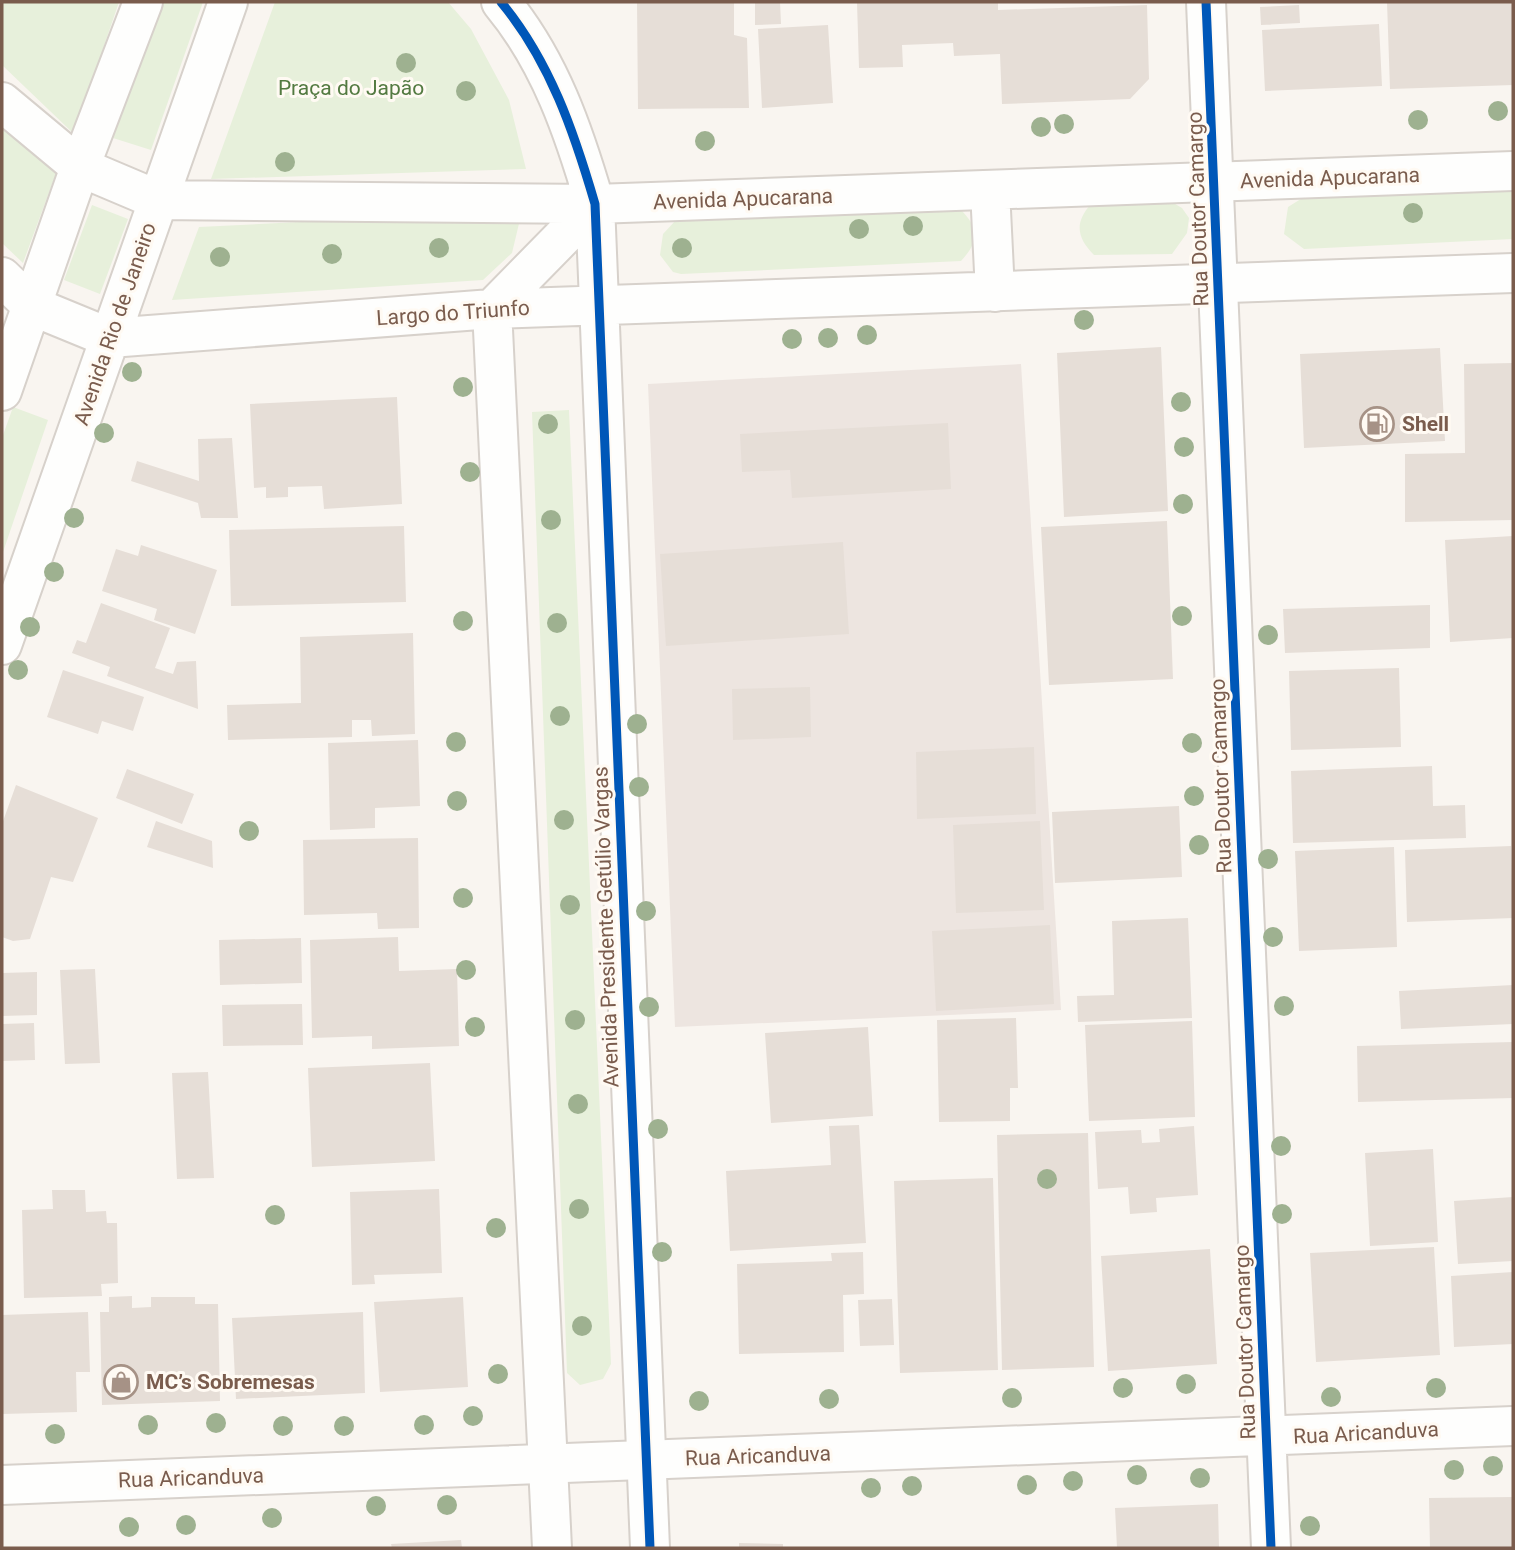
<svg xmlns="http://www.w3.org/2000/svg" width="1515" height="1550" font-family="Roboto,sans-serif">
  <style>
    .industrial { fill: #ede5e0 }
    .green { fill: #e7f0db }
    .building { fill: #e6ded7 }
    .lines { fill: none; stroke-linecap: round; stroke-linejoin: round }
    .minor-casing { stroke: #d7d1cb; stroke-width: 42 }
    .tertiary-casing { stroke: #d7d1cb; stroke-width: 42 }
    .minor { stroke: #fefefd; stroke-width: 38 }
    .tertiary { stroke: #fefefd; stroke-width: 38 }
    .cycleway-casing { stroke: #fffaf3; stroke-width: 13 }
    .cycleway { stroke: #0057b8; stroke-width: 9 }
    .tree { fill: #9eb190 }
    .labels { text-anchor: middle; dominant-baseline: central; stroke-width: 6; stroke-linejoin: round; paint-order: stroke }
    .park-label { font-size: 21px; fill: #537a41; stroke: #fffaf3 }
    .street-label { font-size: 21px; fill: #7a5c4d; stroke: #fffaf3 }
    .poi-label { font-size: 21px; font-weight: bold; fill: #7a5c4d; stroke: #fffaf3; text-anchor: start }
  </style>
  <rect width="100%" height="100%" fill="#f9f5f0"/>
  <path class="industrial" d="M1021,364L1061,1010L675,1027L648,384Z"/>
  <path class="green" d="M2,2H119L74,134L2,65Z
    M161,2H203L151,150L113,138Z
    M275,2H448L471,29L509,100L526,169L211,179Z
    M2,113L58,168L23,263L2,243Z
    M1513,188V239L1304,249L1284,234L1288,207L1304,197Z
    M1170,201L1182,208L1189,218L1187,233L1172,254L1094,255C1077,238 1074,223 1091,204Z
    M92,205L128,219L100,294L64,280Z
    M960,209C979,228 980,240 961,261L681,274L673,272L660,255L663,234L676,220Z
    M522,211L512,253L483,280L172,300L199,227Z
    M13,407L48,420L2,555V438Z
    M569,410L611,1364L603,1379L580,1385L567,1373L532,412Z"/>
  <path class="building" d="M637,2H734V35L747,38L749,108L638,109Z
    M755,2H780L781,24L755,25Z
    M857,2H998V10L1147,5L1149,79L1130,99L1002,104L1000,54L954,56L953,43L902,45L903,67L859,68Z
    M1387,2H1513V85L1390,89Z
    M1299,5L1300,23L1261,25L1260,7Z
    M1379,24L1382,86L1265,91L1262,30Z
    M828,25L833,103L762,108L758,29Z
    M1161,347L1168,511L1064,517L1057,353Z
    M1440,348L1445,441L1304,448L1300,354Z
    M1513,363V520L1405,522V454L1465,453L1464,364Z
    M397,397L402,504L324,509L322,486L288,487V497L266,498V487L254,488L250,404Z
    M948,423L951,489L792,498L790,470L742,472L740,434Z
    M232,438L238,518H201L198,503L131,481L137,461L199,481L198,439Z
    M1167,521L1173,679L1049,685L1041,527Z
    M404,526L406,602L231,606L229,530Z
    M1513,536V638L1450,642L1445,540Z
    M843,542L849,634L666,646L660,554Z
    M141,545L217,570L195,634L154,620L157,609L102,591L116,549L138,556Z
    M101,603L170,628L155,668L173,674L177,662L196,661L198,709L107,676L110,667L72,653L77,640L86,643Z
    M1430,605V648L1285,653L1283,609Z
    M413,633L415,734L372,736L371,720H352V737L228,740L227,705L301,703L300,637Z
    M1399,668L1401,747L1291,750L1289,671Z
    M63,670L144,697L133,731L102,721L98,734L47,717Z
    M810,687L811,737L733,740L732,689Z
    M418,740L420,806L375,808V828L330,830L328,743Z
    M1034,747L1036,814L917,819L916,752Z
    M1432,766L1433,806L1465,805L1466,838L1293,843L1291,771Z
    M127,769L194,794L182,824L116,798Z
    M16,785L98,818L73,882L51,877L30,939L13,941L2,937V824Z
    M1179,806L1182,877L1055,883L1052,812Z
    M156,821L212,841L213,868L147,847Z
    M1040,821L1044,910L956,913L953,825Z
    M418,838L419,928L378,929L377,913L304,915L303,840Z
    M1511,846L1513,918L1407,922L1405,850Z
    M1394,847L1397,947L1299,951L1295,851Z
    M1188,918L1192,1018L1078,1022L1077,996L1114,995L1112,921Z
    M1050,925L1054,1004L936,1011L932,931Z
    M398,937L399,971L457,969L459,1046L372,1049V1036L312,1038L310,940Z
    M301,938L302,983L220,985L219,940Z
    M95,969L100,1063L65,1064L60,970Z
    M37,972V1015L2,1016V973Z
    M1513,985V1024L1401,1029L1399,991Z
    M302,1004L303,1045L223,1046L222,1005Z
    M1016,1018L1018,1088H1010V1121L939,1122L937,1020Z
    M1192,1021L1195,1117L1089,1121L1085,1025Z
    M34,1023L35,1060L2,1061V1024Z
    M868,1027L873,1116L771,1123L765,1033Z
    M1513,1042V1098L1358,1102L1357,1046Z
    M430,1063L435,1161L312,1167L308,1068Z
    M208,1072L214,1178L177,1179L172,1073Z
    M859,1125L866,1243L730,1251L726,1171L831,1165L829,1126Z
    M1194,1126L1198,1195L1156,1198L1157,1212L1130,1214L1128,1187L1098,1189L1095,1132L1141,1130L1142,1143L1160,1142L1159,1129Z
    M1088,1133L1094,1367L1002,1370L997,1135Z
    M1433,1149L1438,1242L1370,1246L1365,1153Z
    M993,1178L998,1370L900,1373L894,1181Z
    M439,1189L442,1273L374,1275L375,1284L352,1285L350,1192Z
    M52,1190H85L86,1212L106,1211L107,1223H117L118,1283L101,1284L102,1296L24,1298L22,1210L53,1209Z
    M1513,1197V1261L1458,1264L1454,1201Z
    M1434,1247L1440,1355L1316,1362L1310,1253Z
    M1210,1249L1217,1364L1108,1371L1101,1256Z
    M863,1252L864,1294L843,1295L844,1352L739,1354L737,1264L832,1261L831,1253Z
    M1513,1272V1344L1454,1347L1451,1276Z
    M132,1296V1308L151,1307V1297H195V1304H218L220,1401L102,1405L100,1312H109V1297Z
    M463,1297L468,1387L380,1392L374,1302Z
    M892,1299L894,1345L860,1346L858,1300Z
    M88,1312L90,1372H76L77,1412L2,1414V1315Z
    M363,1312L365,1393L236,1399L232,1318Z
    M1513,1497V1548H1430L1429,1498Z
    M1218,1504L1219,1548H1117L1115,1508Z
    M461,1540L462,1548H392L391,1544Z
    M739,1543L783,1544V1548H739Z"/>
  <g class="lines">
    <g class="minor-casing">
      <path id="minor" d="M1206,2L1271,1548
        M2,1485L1513,1426"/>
    </g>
    <g class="tertiary-casing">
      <path id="tertiary" d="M501,2C550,61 574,132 595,204L650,1548
        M2,102L80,167L158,200L595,204L1513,171
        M990,190L995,292
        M2,277L32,306L110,338L492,309L1513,273
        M492,309L552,1548
        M492,309L595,204
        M2,391L80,167L143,2
        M2,645L228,2"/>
    </g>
    <use href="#minor" class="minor"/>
    <use href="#tertiary" class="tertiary"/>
    <g class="cycleway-casing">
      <path id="cycleway" d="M501,2C550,61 574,132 595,204L650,1548
        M1206,2L1271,1548"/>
    </g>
    <use href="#cycleway" class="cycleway"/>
  </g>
  <g class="tree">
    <circle cx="406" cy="63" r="10"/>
    <circle cx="466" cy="91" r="10"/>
    <circle cx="1498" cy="111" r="10"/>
    <circle cx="1418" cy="120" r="10"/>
    <circle cx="1064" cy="124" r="10"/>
    <circle cx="1041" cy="127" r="10"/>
    <circle cx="705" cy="141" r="10"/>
    <circle cx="285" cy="162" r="10"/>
    <circle cx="1413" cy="213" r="10"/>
    <circle cx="913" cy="226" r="10"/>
    <circle cx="859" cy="229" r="10"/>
    <circle cx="439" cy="248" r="10"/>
    <circle cx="682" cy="248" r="10"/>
    <circle cx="332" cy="254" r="10"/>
    <circle cx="220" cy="257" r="10"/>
    <circle cx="1084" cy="320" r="10"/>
    <circle cx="867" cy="335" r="10"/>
    <circle cx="828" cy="338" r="10"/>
    <circle cx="792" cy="339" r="10"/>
    <circle cx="132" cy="372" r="10"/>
    <circle cx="463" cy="387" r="10"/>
    <circle cx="1181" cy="402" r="10"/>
    <circle cx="548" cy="424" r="10"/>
    <circle cx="104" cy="433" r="10"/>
    <circle cx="1184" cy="447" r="10"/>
    <circle cx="470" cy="472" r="10"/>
    <circle cx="1183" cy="504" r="10"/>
    <circle cx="74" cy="518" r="10"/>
    <circle cx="551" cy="520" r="10"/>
    <circle cx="54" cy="572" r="10"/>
    <circle cx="1182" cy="616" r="10"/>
    <circle cx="463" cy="621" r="10"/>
    <circle cx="557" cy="623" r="10"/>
    <circle cx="30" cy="627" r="10"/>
    <circle cx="1268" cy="635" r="10"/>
    <circle cx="18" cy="670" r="10"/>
    <circle cx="560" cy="716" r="10"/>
    <circle cx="637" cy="724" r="10"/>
    <circle cx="456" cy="742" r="10"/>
    <circle cx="1192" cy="743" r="10"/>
    <circle cx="639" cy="787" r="10"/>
    <circle cx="1194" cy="796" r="10"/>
    <circle cx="457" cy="801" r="10"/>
    <circle cx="564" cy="820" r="10"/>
    <circle cx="249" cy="831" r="10"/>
    <circle cx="1199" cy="845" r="10"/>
    <circle cx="1268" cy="859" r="10"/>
    <circle cx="463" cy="898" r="10"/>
    <circle cx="570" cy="905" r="10"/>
    <circle cx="646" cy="911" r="10"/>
    <circle cx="1273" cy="937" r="10"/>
    <circle cx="466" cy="970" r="10"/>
    <circle cx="1284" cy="1006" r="10"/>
    <circle cx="649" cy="1007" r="10"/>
    <circle cx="575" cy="1020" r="10"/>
    <circle cx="475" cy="1027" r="10"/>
    <circle cx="578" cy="1104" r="10"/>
    <circle cx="658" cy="1129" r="10"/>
    <circle cx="1281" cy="1146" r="10"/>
    <circle cx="1047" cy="1179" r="10"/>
    <circle cx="579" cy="1209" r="10"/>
    <circle cx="1282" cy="1214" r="10"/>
    <circle cx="275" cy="1215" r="10"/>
    <circle cx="496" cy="1228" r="10"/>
    <circle cx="662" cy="1252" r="10"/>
    <circle cx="582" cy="1326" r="10"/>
    <circle cx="498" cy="1374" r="10"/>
    <circle cx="1186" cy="1384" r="10"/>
    <circle cx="1123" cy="1388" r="10"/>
    <circle cx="1436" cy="1388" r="10"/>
    <circle cx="1331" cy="1397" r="10"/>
    <circle cx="1012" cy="1398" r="10"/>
    <circle cx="829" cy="1399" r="10"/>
    <circle cx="699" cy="1401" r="10"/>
    <circle cx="473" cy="1416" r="10"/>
    <circle cx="216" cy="1423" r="10"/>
    <circle cx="148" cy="1425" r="10"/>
    <circle cx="424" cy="1425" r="10"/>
    <circle cx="283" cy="1426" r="10"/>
    <circle cx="344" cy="1426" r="10"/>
    <circle cx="55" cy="1434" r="10"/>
    <circle cx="1493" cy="1466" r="10"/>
    <circle cx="1454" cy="1470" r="10"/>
    <circle cx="1137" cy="1475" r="10"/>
    <circle cx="1200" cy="1478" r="10"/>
    <circle cx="1073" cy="1481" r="10"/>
    <circle cx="1027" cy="1485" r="10"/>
    <circle cx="912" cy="1486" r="10"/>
    <circle cx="871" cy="1488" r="10"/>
    <circle cx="447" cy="1505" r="10"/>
    <circle cx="376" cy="1506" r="10"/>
    <circle cx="272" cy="1518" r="10"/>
    <circle cx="186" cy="1525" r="10"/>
    <circle cx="1310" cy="1526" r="10"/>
    <circle cx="129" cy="1527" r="10"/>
  </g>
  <defs>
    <g id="fuel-ring" transform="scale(1.75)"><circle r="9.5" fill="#fffaf3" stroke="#a69286" stroke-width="1.5"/><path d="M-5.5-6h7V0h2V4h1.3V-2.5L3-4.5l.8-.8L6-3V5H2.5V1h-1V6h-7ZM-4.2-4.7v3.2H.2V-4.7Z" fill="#a69286"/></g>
    <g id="shop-ring" transform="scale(1.75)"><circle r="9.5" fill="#fffaf3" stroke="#a69286" stroke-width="1.5"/><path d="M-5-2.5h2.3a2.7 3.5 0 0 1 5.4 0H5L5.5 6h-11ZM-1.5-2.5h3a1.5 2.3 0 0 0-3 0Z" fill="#a69286"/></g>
  </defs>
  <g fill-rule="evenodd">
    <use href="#fuel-ring" x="1377" y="424"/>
    <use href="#shop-ring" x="121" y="1382"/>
  </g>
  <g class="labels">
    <g class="park-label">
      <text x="351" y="88">Praça do Japão</text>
    </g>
    <g class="street-label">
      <text transform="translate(1330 178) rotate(-2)">Avenida Apucarana</text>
      <text transform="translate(743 199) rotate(-2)">Avenida Apucarana</text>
      <text transform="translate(1198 209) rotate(-92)">Rua Doutor Camargo</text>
      <text transform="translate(453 313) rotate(-4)">Largo do Triunfo</text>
      <text transform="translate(115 324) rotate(-71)">Avenida Rio de Janeiro</text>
      <text transform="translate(1221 776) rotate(-92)">Rua Doutor Camargo</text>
      <text transform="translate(606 927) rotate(-92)">Avenida Presidente Getúlio Vargas</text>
      <text transform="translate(1245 1342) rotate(-92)">Rua Doutor Camargo</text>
      <text transform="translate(1366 1433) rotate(-3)">Rua Aricanduva</text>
      <text transform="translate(758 1456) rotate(-2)">Rua Aricanduva</text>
      <text transform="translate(191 1478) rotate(-2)">Rua Aricanduva</text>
    </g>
    <g class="poi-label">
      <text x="1402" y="424">Shell</text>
      <text x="146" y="1382">MC’s Sobremesas</text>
    </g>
  </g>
  <rect width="1515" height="1550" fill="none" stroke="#7a5c4d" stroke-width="7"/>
</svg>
